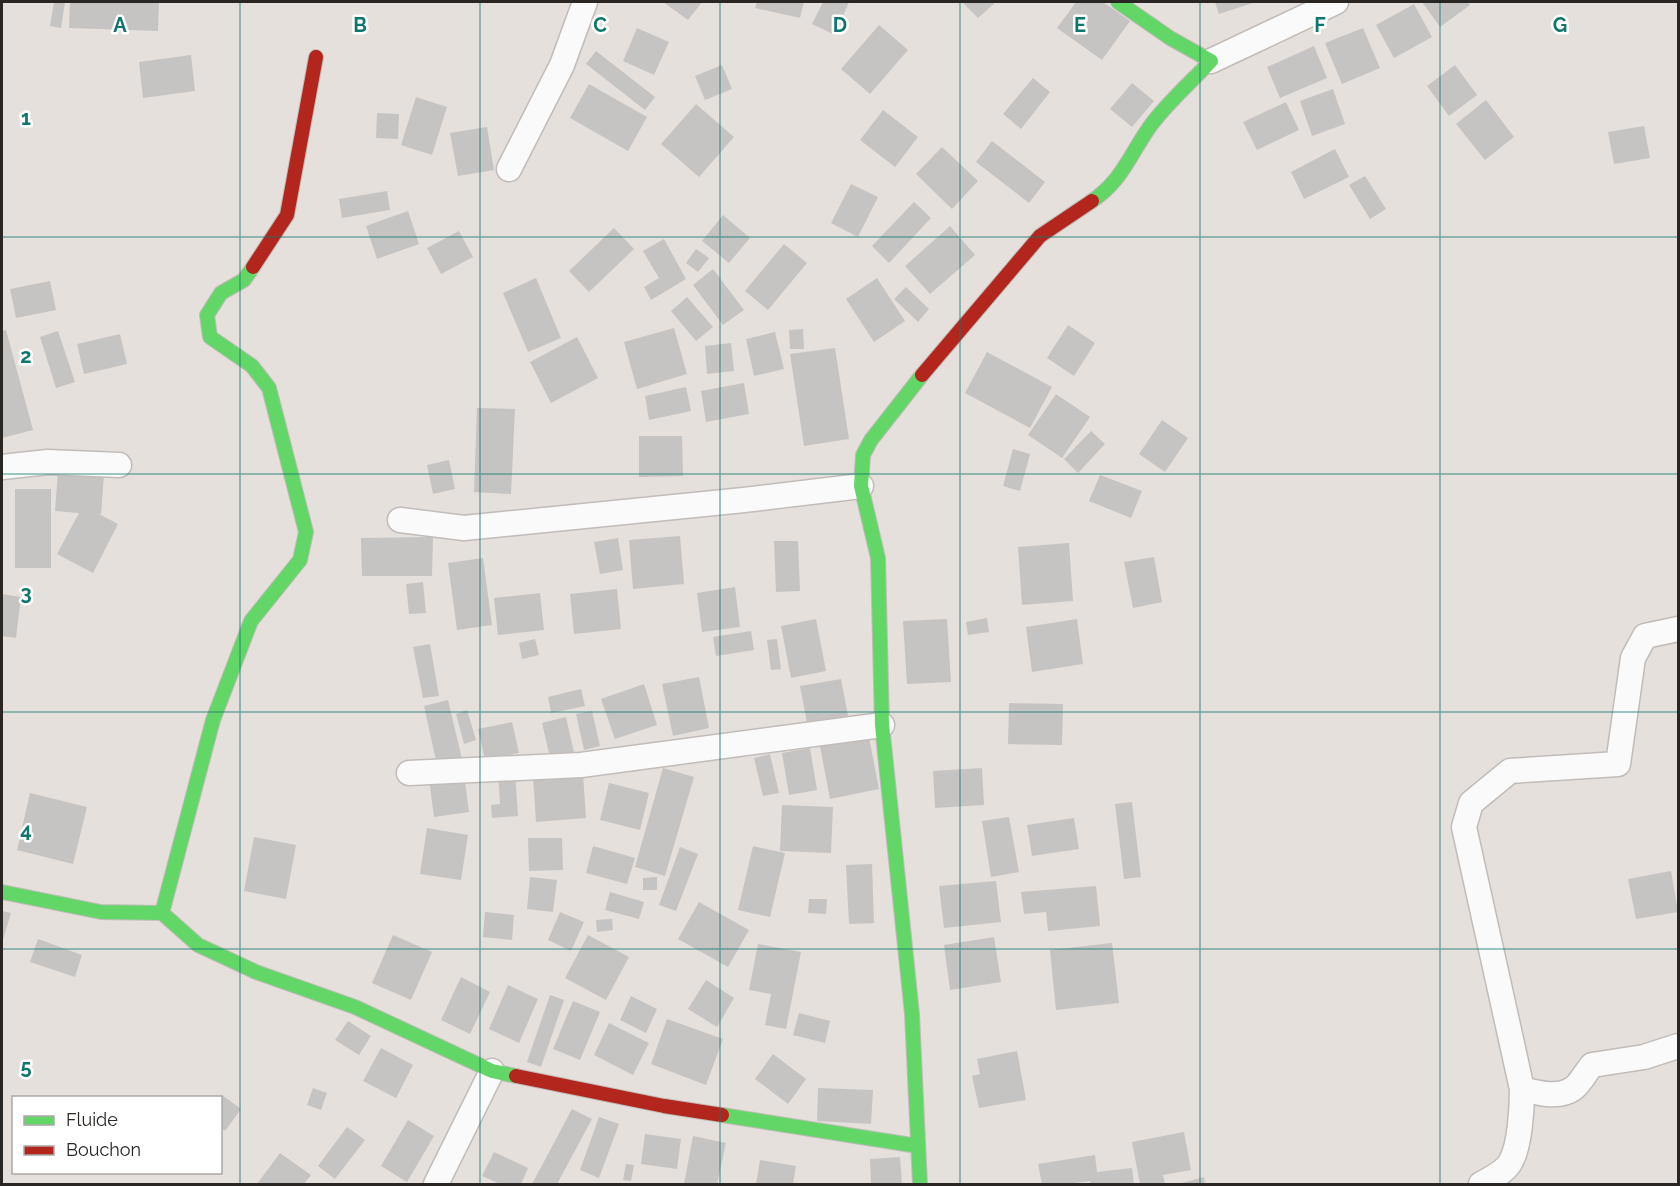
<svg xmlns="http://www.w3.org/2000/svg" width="1680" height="1186" font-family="Raleway,sans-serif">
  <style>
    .building { fill: #c6c3c3 }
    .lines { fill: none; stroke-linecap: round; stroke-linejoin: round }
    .street-casing { stroke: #c1bcb9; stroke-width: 27 }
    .fast-casing { stroke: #c1bcb9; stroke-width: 16 }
    .jam-casing { stroke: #c1bcb9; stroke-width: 16 }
    .street { stroke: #fbfafa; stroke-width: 24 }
    .fast { stroke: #63d668; stroke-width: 14 }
    .jam { stroke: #b3261e; stroke-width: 14 }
    .grid { fill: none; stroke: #0f766e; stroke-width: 1.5; stroke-opacity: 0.55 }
    .grid-label { font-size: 20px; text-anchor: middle; font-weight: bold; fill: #0f766e; stroke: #fff; stroke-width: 5; stroke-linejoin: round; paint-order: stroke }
  </style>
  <rect width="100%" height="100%" fill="#e5e0dc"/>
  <path class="building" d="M54,2H65L61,28L50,26Z
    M70,2H159L158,31L69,28Z
    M663,2H702L688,20Z
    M757,2H804L800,18L755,8Z
    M823,2H849L835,35L812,24Z
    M962,2H996L978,18Z
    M1076,2H1103L1130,21L1102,60L1057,28Z
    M1215,2H1256L1219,14Z
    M1422,2H1467L1470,5L1440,27Z
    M1414,4L1432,37L1394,58L1376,25Z
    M879,25L908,50L870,94L841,69Z
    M637,28L669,42L654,75L623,61Z
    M1363,28L1380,68L1342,84L1325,43Z
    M1314,46L1327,78L1280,98L1267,67Z
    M596,51L655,97L645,110L586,64Z
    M191,55L195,91L143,98L139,62Z
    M722,65L732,89L705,100L695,76Z
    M1455,65L1477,95L1449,116L1427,86Z
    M1033,78L1050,92L1021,129L1003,114Z
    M1132,83L1154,101L1132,127L1110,109Z
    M589,84L647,117L628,151L570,118Z
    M1333,89L1345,124L1312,136L1300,101Z
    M416,97L447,107L432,155L401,145Z
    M1486,100L1514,137L1485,160L1456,124Z
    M1286,102L1299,130L1257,150L1243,122Z
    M696,104L734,137L699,177L661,144Z
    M883,110L918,137L895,167L860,140Z
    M377,113L399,114L398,139L376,138Z
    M1644,126L1650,158L1614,164L1608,132Z
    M487,127L494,170L458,176L450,133Z
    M992,141L1045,182L1029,203L976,162Z
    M942,147L978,181L952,209L916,174Z
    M1335,149L1349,177L1304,199L1291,172Z
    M1365,176L1386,209L1370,219L1349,185Z
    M851,184L878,197L858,237L831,223Z
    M387,191L390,210L342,218L339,199Z
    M914,202L931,218L889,263L872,246Z
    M408,211L419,244L377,259L366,226Z
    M723,215L750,238L729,263L702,241Z
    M950,226L975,255L930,294L905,266Z
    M614,228L634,249L589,292L569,271Z
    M459,231L473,257L441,274L427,248Z
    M664,239L686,279L651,300L644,287L659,278L643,251Z
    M784,244L807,263L768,310L745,291Z
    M696,249L709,258L698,272L686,263Z
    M713,269L744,310L723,325L693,285Z
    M536,278L561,338L528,352L503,293Z
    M877,278L905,321L874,342L846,299Z
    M50,281L56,310L16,318L10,289Z
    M906,287L929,309L918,322L894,299Z
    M687,297L713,327L696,341L671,311Z
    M1068,325L1095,343L1074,376L1047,358Z
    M674,328L687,374L637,389L624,342Z
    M803,329L804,349H790L789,330Z
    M6,330L33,430L2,438V391H3L2,384V331Z
    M58,331L75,382L56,388L40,337Z
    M775,332L784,369L754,376L746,339Z
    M120,334L127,364L84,374L77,344Z
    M577,337L598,378L551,403L530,362Z
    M731,343L734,371L707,374L705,346Z
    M835,348L849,439L804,446L790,354Z
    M987,352L1052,387L1030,428L965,393Z
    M744,383L749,414L706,422L701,391Z
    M686,387L691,411L649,420L645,396Z
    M1056,394L1090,417L1062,458L1028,435Z
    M477,408L515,409L511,494L474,492Z
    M1162,420L1188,438L1165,472L1139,454Z
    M1091,431L1105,444L1078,473L1064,459Z
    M639,436H682L683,476L639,477Z
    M1013,449L1030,454L1020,491L1003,486Z
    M449,460L455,489L433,494L427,465Z
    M58,471L104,475L101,514H99L118,524L93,573L57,554L79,513L55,511Z
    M1100,475L1142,491L1131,518L1089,501Z
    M15,489H51V568H15Z
    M680,536L684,584L633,589L629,540Z
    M433,537L432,576H362L361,538Z
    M618,538L623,570L600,574L594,542Z
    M774,541H798L800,591L776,592Z
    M1069,543L1073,601L1022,605L1018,547Z
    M1154,557L1162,602L1133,608L1124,562Z
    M483,558L492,625L457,630L448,563Z
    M423,582L426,613L409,614L406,584Z
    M735,587L740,627L702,632L697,593Z
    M617,589L621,629L574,634L570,594Z
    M540,593L544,630L498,635L494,598Z
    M2,594L21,597L16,638L2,636Z
    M987,618L989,632L968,635L966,622Z
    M816,619L826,671L791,678L781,626Z
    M947,619L951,682L907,684L903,621Z
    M1077,619L1083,664L1032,672L1026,627Z
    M751,631L754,650L716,656L713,637Z
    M535,639L539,655L522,659L519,643Z
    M777,639L781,669L771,670L767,640Z
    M430,644L439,696L423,698L413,647Z
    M699,677L709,728L673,736L662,684Z
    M841,679L849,721L808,728L800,686Z
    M644,684L657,725L615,739L601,699Z
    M581,689L585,706L551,713L548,697Z
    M448,700L462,759L437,765L424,706Z
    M1009,703L1063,704L1062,745L1008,744Z
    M467,710L476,740L464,744L456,714Z
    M592,711L600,746L584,750L576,714Z
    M566,717L575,757L551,762L542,723Z
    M512,722L519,753L485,760L478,729Z
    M868,732L879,789L830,799L819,741Z
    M810,748L817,790L789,795L782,753Z
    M770,754L779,793L763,796L754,758Z
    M663,768L694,777L665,876L635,867Z
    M982,768L984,805L935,808L933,771Z
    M515,771L518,816L492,818L491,805L500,804L498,772Z
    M464,774L469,812L434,817L429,779Z
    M583,774L586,818L536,822L533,777Z
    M609,783L649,793L640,830L600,820Z
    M30,793L87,807L73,864L17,850Z
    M1132,802L1141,877L1124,879L1115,804Z
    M782,805L833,807L831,853L780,851Z
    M1009,817L1019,872L991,877L982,821Z
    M1074,818L1079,849L1032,856L1027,825Z
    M427,828L468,835L461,880L420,874Z
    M254,837L296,845L286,899L244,891Z
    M528,838H562L563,870L529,871Z
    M593,846L635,858L627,884L586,873Z
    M753,846L785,853L770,917L738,910Z
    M680,847L698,854L676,911L659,905Z
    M872,864L874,923L849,924L846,865Z
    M1671,871L1678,912L1636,919L1628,879Z
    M530,877L557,880L553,912L527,909Z
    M657,877V890H643V878Z
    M996,881L1001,922L944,928L939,886Z
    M1096,886L1100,926L1048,931L1046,912L1024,914L1021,892Z
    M610,892L644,902L639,919L605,910Z
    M809,899H827L826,914L808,913Z
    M699,902L749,930L728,967L678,939Z
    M2,911L11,913L2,943Z
    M485,912L514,915L512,940L483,937Z
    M560,912L584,922L571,951L548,940Z
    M612,919L613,930L597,932L596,920Z
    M393,935L432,952L411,1000L372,983Z
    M588,935L629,957L606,1000L565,978Z
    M994,937L1001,982L950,990L944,945Z
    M38,939L82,955L75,977L30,962Z
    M1112,943L1119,1003L1056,1010L1050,950Z
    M758,944L801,952L786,1029L765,1025L771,994L749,990Z
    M461,977L490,992L470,1034L441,1020Z
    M706,980L734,998L717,1027L688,1009Z
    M508,985L538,999L519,1043L489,1029Z
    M550,995L564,1000L541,1067L527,1062Z
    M631,996L657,1009L646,1033L620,1020Z
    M573,1001L600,1012L580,1060L553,1049Z
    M799,1013L830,1021L825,1043L793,1035Z
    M667,1019L723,1039L706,1085L651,1064Z
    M348,1021L371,1036L359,1055L335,1040Z
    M609,1023L649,1043L633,1075L594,1055Z
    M381,1048L413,1065L396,1098L363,1081Z
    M1017,1051L1026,1100L979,1108L972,1076L980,1074L977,1059Z
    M773,1054L806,1079L788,1104L755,1079Z
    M313,1088L327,1093L321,1110L307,1105Z
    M818,1088L873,1090L871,1124L817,1121Z
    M222,1095L241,1109L225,1131L220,1127Z
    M572,1109L592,1119L557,1184H532Z
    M599,1117L619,1124L599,1178L580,1170Z
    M408,1120L434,1136L407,1182L381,1166Z
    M347,1127L365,1140L335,1179L318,1166Z
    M1184,1132L1191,1170L1163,1175L1165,1184H1140L1132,1142Z
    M645,1134L681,1139L677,1169L641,1164Z
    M693,1136L726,1143L717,1184H684Z
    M494,1152L528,1168L521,1184H500L482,1176Z
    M280,1153L311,1175L304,1184H257Z
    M1095,1155L1097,1172L1132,1168L1134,1184H1091L1090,1181L1066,1184H1042L1038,1164Z
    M900,1157L902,1184H871L870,1159Z
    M760,1160L796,1166L793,1184H756Z
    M626,1164L634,1165L631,1181L623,1180Z
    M1204,1177L1205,1184H1178Z"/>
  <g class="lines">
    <g class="street-casing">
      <path id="street" d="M1211,61L1336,2
        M509,169L562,65L585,2
        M2,467L48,462L119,465
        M400,520L464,528L744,500L861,486
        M409,773L581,765L882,725
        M1522,1089L1464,827L1471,803L1510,771L1618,764L1633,658L1645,636L1678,629
        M436,1184L492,1071
        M1481,1184C1491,1178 1506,1172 1511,1161C1520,1145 1522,1108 1522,1089C1538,1093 1559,1099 1574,1088C1581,1082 1586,1072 1592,1065L1644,1057L1678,1046"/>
    </g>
    <g class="fast-casing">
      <path id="fast" d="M1092,201C1123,180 1130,154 1151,125C1168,102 1191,82 1211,61L1170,38L1118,2
        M2,892L101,912L162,913L198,945L256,972L355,1007L492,1071L516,1076
        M162,913L213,720L251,621L300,560L306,532L269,388L252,366L210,337L207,315L221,293L244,280L253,267
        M722,1115L918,1146
        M920,1184L912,1014L882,725L878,558L861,486L863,455L871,440L922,375"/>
    </g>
    <g class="jam-casing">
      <path id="jam" d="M253,267L287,215L316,57
        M922,375L1040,236L1092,201
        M516,1076L664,1106L722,1115"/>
    </g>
    <use href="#street" class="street"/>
    <use href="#fast" class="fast"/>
    <use href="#jam" class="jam"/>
  </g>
  <path class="grid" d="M240,2V1184M480,2V1184M720,2V1184M960,2V1184M1200,2V1184M1440,2V1184M2,237H1678M2,474H1678M2,712H1678M2,949H1678"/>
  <g class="grid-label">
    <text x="120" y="32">A</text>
    <text x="360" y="32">B</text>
    <text x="600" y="32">C</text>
    <text x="840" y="32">D</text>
    <text x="1080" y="32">E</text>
    <text x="1320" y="32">F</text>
    <text x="1560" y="32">G</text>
    <text x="26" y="125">1</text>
    <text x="26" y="363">2</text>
    <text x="26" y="600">3</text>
    <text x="26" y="837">4</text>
    <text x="26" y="1074">5</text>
  </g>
  <rect width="1680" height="1186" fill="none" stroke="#2a2624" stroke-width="6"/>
  <rect x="12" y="1096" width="210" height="78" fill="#ffffff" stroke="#aaa8a7" stroke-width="1.5"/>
  <rect x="24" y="1116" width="30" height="9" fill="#63d668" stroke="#aaa8a7" stroke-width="1.5"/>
  <text x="66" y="1126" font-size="18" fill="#2a2624">Fluide</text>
  <rect x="24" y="1146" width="30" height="9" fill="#b3261e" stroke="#aaa8a7" stroke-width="1.5"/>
  <text x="66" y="1156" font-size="18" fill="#2a2624">Bouchon</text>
</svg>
